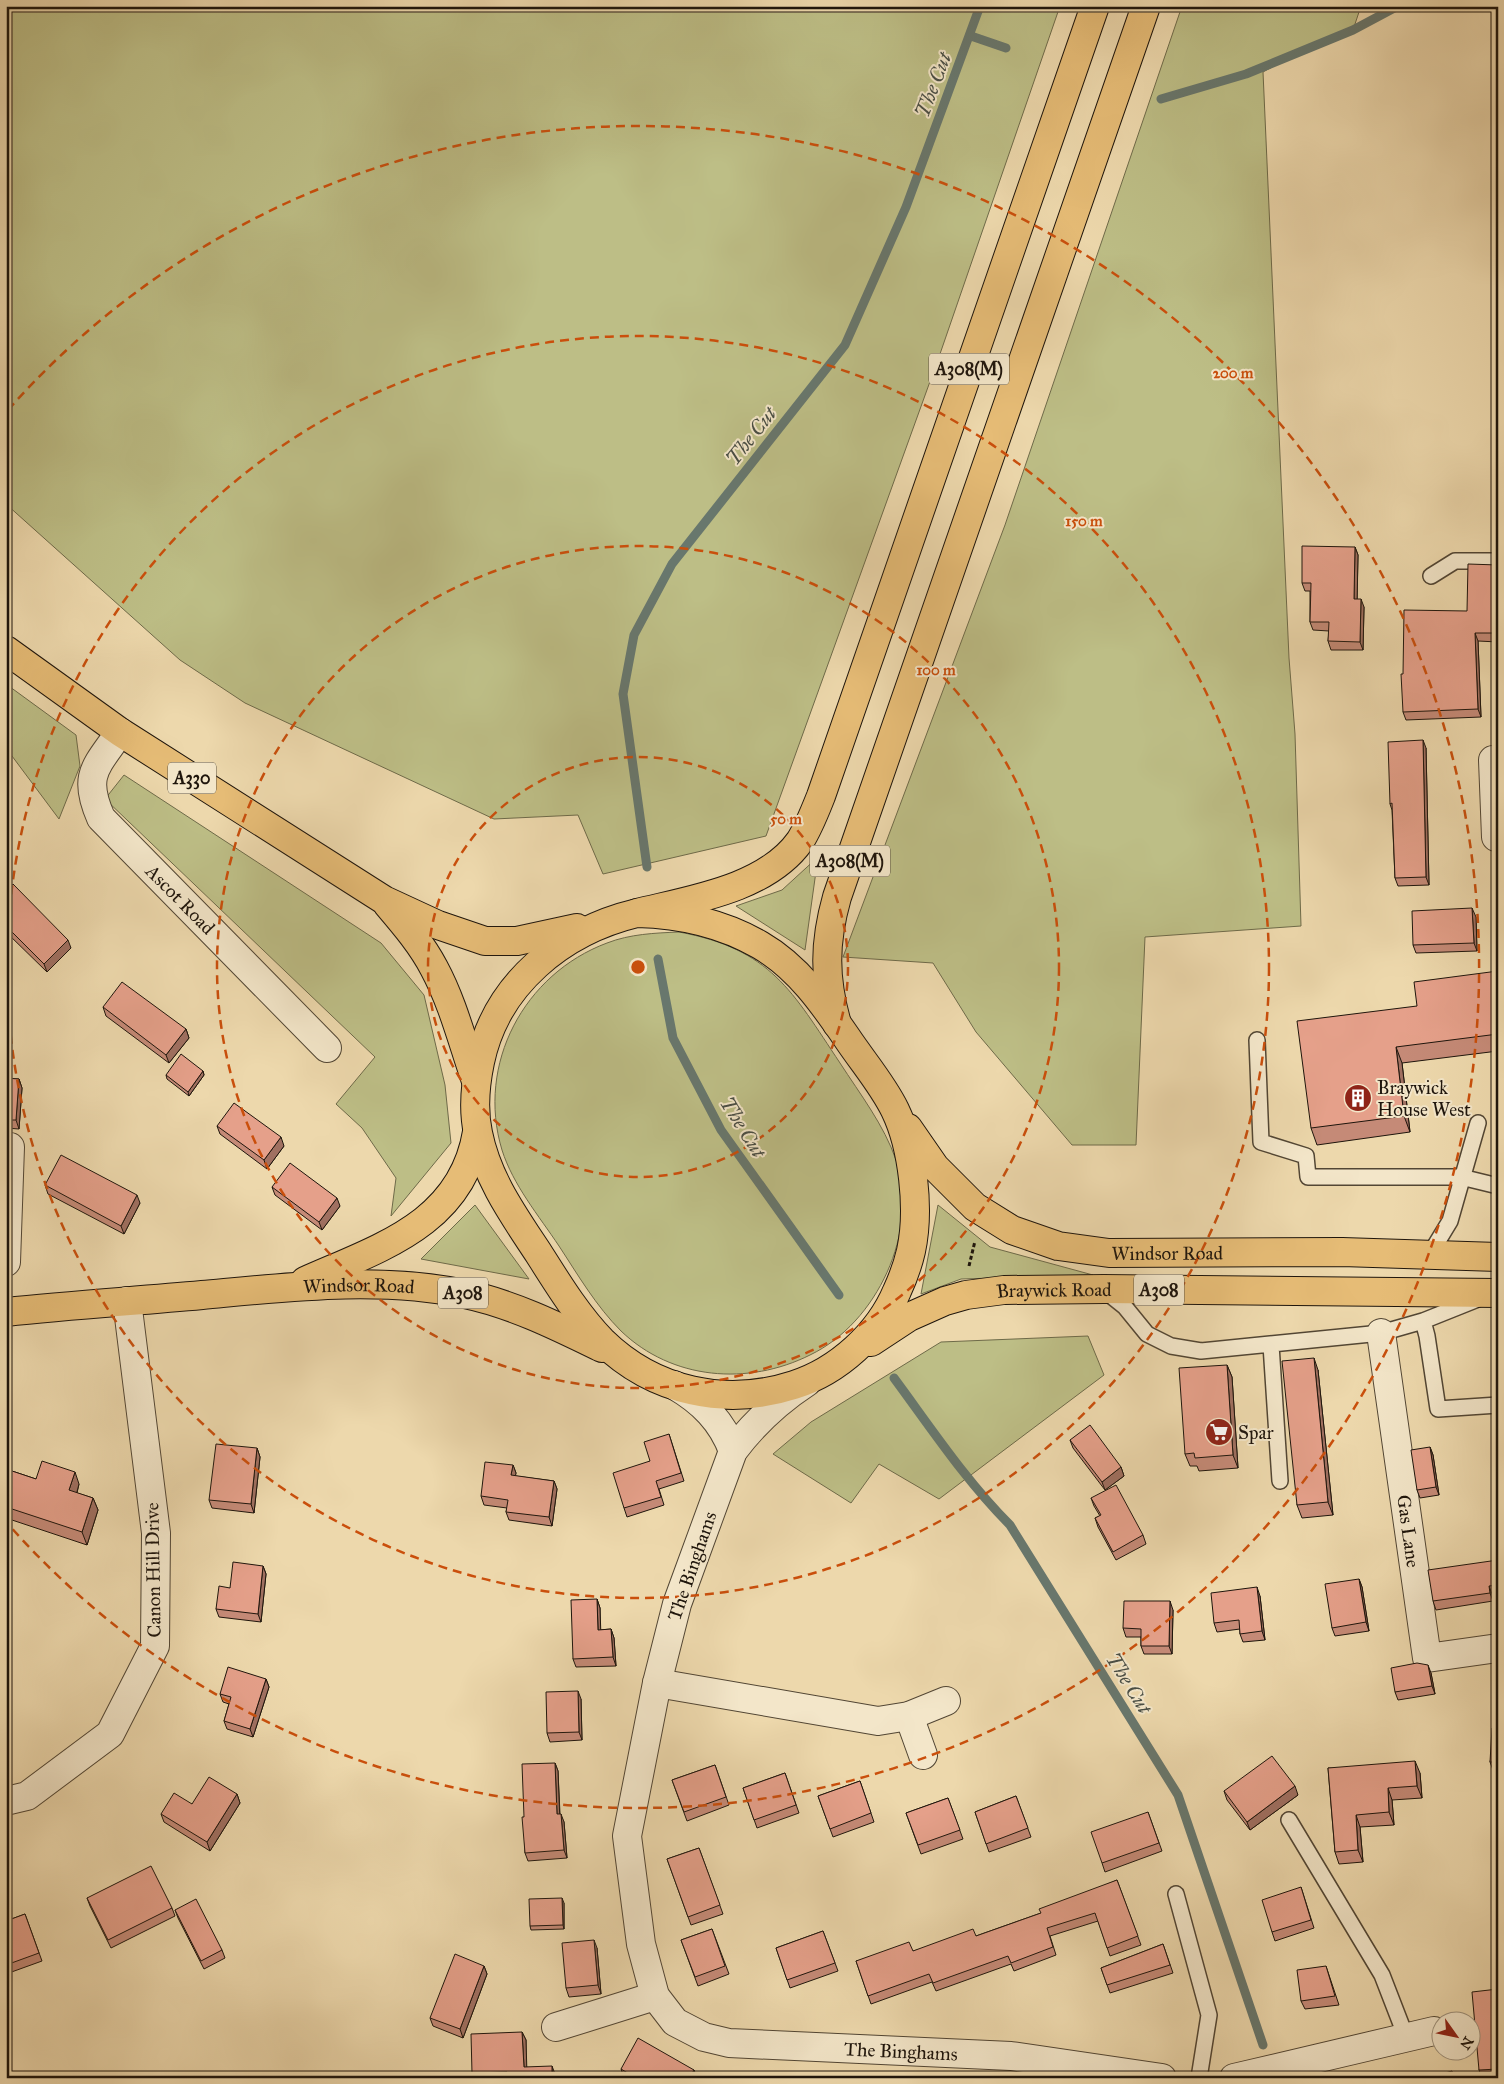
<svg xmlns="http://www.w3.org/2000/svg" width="1504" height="2084" font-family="'IM FELL Great Primer',serif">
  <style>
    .green { fill: #bdbe86; stroke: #6e6a49 }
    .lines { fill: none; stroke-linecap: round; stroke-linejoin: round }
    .stream { stroke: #68776d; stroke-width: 9 }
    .service-casing { stroke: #524634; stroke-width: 18 }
    .minor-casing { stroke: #524634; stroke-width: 30 }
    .primary-casing { stroke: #1e150c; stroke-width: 30 }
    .motorway-casing { stroke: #1e150c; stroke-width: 30 }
    .path { stroke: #1e150c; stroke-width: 3; stroke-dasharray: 4 2.5; stroke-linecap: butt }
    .service { stroke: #f3e6c9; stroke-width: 15 }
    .minor { stroke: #f3e6c9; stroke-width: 28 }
    .primary { stroke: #e6bc76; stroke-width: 28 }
    .motorway { stroke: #e6bc76; stroke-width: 28 }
    .wall { fill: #c58a77; stroke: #1e150c }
    .shaded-wall { fill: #a07061; stroke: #1e150c }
    .building { fill: #e5a08a; stroke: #1e150c }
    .ring { fill: none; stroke: #ca4f0c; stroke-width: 2.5; stroke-dasharray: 9 6 }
    .labels { text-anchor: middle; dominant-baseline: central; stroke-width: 4; stroke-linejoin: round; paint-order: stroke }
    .shield { fill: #f3e6c9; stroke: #5e5445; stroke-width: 1 }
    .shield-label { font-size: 18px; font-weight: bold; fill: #1e150c }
    .street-label { font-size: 19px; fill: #1e150c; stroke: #f3e6c9 }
    .poi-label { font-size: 19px; fill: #1e150c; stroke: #f3e6c9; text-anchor: start }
    .water-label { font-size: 20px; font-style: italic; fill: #494e45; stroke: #f3e6c9 }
    .centre { fill: #ca4f0c; stroke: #f3e6c9; stroke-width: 2.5 }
    .ring-label { font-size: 15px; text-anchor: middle; font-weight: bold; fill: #ca4f0c; stroke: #f3e6c9; stroke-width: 4; stroke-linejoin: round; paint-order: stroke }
  </style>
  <rect width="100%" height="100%" fill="#edd8ac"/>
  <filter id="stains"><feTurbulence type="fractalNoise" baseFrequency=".004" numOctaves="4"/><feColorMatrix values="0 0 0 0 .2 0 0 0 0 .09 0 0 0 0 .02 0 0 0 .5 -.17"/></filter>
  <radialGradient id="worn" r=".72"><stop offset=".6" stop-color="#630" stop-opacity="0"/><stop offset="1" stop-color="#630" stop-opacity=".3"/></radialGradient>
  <path class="green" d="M6,6H1060L941,351L766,836L603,874L578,815L494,819L245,703L180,660L6,504Z
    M1182,6H1361L1353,30L1301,51L1263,72L1289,658L1295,734L1301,926L1145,937L1136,1145H1072L976,1032L933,963L843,957L1005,525Z
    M6,684L76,735L80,766L59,819L6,748Z
    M124,775L381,943L424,995L445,1085L451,1143L391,1216L396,1178L362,1128L336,1104L375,1057L105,799Z
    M818,857L805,950L736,906L782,890Z
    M679,932C771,949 792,991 840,1063C860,1094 884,1125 896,1160C920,1231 877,1323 810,1355C748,1386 672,1380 621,1331C596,1306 578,1275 559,1246C539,1216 513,1185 502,1150C476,1064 524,974 607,943C630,934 655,933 679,932Z
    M475,1205L529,1279L421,1259Z
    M938,1205L990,1247L1093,1275L961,1279L921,1294Z
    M1088,1336L1104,1375L939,1499L879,1464L851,1503L773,1454L811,1422L941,1342Z"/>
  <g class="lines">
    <path class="stream" d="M971,36L1006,48
      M1161,99L1246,74L1353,30L1398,6
      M647,867L623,694L634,635L672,564L845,345L906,207L980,6
      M658,959L673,1038L721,1130L839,1295
      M894,1378C931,1428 966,1481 1010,1525L1178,1795L1263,2045"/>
    <g class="service-casing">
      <path id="service" d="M1431,576L1455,561H1498
        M1257,1040L1261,1142L1306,1156L1308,1177H1461L1498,1186
        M1430,1254L1450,1221L1478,1123
        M1105,1291L1125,1307L1147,1334L1171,1346L1201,1351L1381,1333L1423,1321L1478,1299
        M1423,1321L1427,1336L1438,1409L1498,1405
        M1271,1345L1280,1481
        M1289,1820L1382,1975L1406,2037
        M1176,1894L1209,2015L1199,2078"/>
    </g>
    <g class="minor-casing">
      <g id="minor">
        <path id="s1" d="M120,732C96,767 82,775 101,818L327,1048"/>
        <path d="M1493,760L1496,837"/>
        <path d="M6,1262L10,1147"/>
        <path id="s2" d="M1381,1333L1427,1658L1498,1648"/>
        <path id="s3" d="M807,1382C778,1401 754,1423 733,1451L677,1604L657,1683L627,1836L641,1944L655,1996L675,2022L704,2037L729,2043L1011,2056L1162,2078"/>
        <path d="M674,1385C702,1401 722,1421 733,1451"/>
        <path d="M657,1683L878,1721L909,1716L946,1701"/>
        <path d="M909,1716L923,1755"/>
        <path d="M6,1801L27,1796L110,1734L155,1646L156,1533L127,1301"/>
        <path d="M556,2027L655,1996"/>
        <path d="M1234,2078L1434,2031"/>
      </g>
    </g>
    <g class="primary-casing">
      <g id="primary">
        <path d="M6,650L120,732L384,900L438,925L485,941H517L577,928"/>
        <path d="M388,905C405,925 422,945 434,968C453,1003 463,1044 476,1081"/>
        <path d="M637,913C680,914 722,923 760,945C798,967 823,1003 847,1038C863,1062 883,1085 895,1110C913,1147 920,1210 911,1251C908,1264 903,1278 897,1291C879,1334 838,1371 794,1385C726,1407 654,1392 602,1341C577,1315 558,1284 539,1254C514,1216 487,1179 478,1133C473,1110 475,1086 480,1062C496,984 562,931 637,913Z"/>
        <path id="s4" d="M908,1128L935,1167L975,1207L1012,1230L1058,1246L1109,1253L1342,1252L1498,1257"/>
        <path d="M305,1281C379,1248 462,1224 477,1132"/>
        <path id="s5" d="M6,1312C71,1305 137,1301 202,1295C289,1287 379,1276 465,1294C513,1304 559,1327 602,1348"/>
        <path id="s6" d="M871,1342L909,1317L945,1301L966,1295L1004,1290L1104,1289L1498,1293"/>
      </g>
    </g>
    <g class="motorway-casing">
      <path id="motorway" d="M637,913C690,900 766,889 800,841C809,827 815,811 821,796L1095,6
        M837,1024C824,978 824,943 837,897L1146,6"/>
    </g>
    <path class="path" d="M969,1266L975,1241"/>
    <use href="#service" class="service"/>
    <use href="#minor" class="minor"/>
    <use href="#primary" class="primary"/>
    <use href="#motorway" class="motorway"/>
  </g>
  <path class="wall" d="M1355,547L1358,555L1357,599L1364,607L1363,650H1331L1328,641L1329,631L1313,630L1310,622V591H1305L1302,583Z
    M1498,565V642L1478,641L1481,717L1406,720L1403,712Z
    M1426,748L1429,885L1398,886L1395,878L1392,810L1390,804Z
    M6,891L71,948L47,972L6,932Z
    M1476,917L1477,951L1416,953L1413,945Z
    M1498,971V1051L1402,1063L1410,1132L1317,1145L1311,1128L1417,1006Z
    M103,1007L186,1029L189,1038L169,1063L106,1016Z
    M203,1071L204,1075L189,1096L167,1079L166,1075Z
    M6,1078L19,1079L22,1088L19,1129L6,1128Z
    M217,1126L284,1146L267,1169L220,1134Z
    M45,1185L140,1203L124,1234L48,1194Z
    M272,1187L340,1206L322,1230L275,1195Z
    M1227,1365L1232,1377L1238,1468L1199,1471L1197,1466H1190L1185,1454Z
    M1318,1370L1333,1515L1302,1518L1297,1505Z
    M669,1434L684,1481L659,1489L664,1505L627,1517L624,1508L650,1461Z
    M1070,1440L1121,1467L1124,1476L1105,1490L1073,1448Z
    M1430,1447L1433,1455L1439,1495L1420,1498L1417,1490Z
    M257,1448L260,1457L254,1513L212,1508L209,1500Z
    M513,1465L516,1473L515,1476L554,1481L557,1489L552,1526L509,1520L506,1512L507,1508L484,1505L481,1496Z
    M6,1469L36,1479L79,1484L77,1493L93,1498L98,1510L87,1545L6,1518Z
    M1091,1498L1143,1535L1146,1544L1116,1560L1098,1527L1095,1518L1100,1516L1094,1506Z
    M1498,1560V1593L1492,1594L1493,1601L1436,1610L1433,1601Z
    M263,1566L266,1574L261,1622L219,1617L216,1609L230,1588Z
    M1359,1579L1362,1587L1369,1631L1335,1636L1332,1628Z
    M1260,1596L1265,1640L1243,1642L1240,1634V1629L1217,1632L1214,1623Z
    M597,1599L600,1608V1630L611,1629L614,1638L616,1666L576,1667L573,1659Z
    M1173,1610L1172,1654H1144L1141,1646V1637H1126L1123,1628Z
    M1431,1673L1435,1694L1398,1700L1395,1692Z
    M266,1679L269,1687L253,1737L227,1729L224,1721L229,1704L223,1702L220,1694Z
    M581,1699L582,1740L550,1742L547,1733Z
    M1498,1728V1770H1493L1490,1762Z
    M555,1763L558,1771L560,1814L564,1822L567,1858L528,1861L525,1853L524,1817Z
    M715,1765L729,1805L687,1821L672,1780Z
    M1328,1768L1420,1773L1422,1798L1392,1800L1394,1825L1360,1827L1363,1862L1339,1864L1335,1852Z
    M785,1773L799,1813L757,1828L743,1788Z
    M860,1781L874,1822L833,1837L818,1796Z
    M1224,1791L1298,1795L1250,1830L1227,1800Z
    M237,1794L240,1803L210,1851L164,1822L161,1814L192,1804Z
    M1016,1796L1031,1837L989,1852L975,1812Z
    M948,1798L963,1839L921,1854L906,1813Z
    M1148,1812L1162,1851L1105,1872L1102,1863Z
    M699,1848L723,1914L691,1925L667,1859Z
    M1117,1880L1141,1945L1110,1956L1098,1921L1050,1936L1056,1955L1014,1971L1011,1964L936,1991L932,1982L871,2004L856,1961L913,1951L976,1936L1041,1913Z
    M1301,1887L1314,1928L1275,1941L1272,1932Z
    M87,1898L172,1908L175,1916L111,1948L90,1906Z
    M564,1903V1929L531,1930L530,1926Z
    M175,1910L222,1950L225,1958L204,1969L178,1918Z
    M25,1914L42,1961L6,1974V1921Z
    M712,1929L729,1974L698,1986L681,1940Z
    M823,1931L838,1971L790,1988L776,1948Z
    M1163,1944L1173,1973L1110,1993L1101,1968Z
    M597,1948L601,1994L569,1997L566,1988Z
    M484,1966L487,1974L463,2038L433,2026L430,2018Z
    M1326,1966L1339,2005L1305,2009L1301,2001Z
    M1498,1989V2077L1482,2078L1479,2070Z
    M522,2032L526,2040V2067L555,2074V2078H474L472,2073Z
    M621,2069L694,2070L697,2078H624Z"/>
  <path class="shaded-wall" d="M1355,547L1358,555L1357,607L1354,599Z
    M1361,599L1364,607L1363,650L1360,642Z
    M1475,633L1478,641L1481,717L1478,709Z
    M1423,740L1426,748L1429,885L1426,877Z
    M1472,908L1476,917L1477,951L1474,943Z
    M68,940L71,948L47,972L44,964Z
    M186,1029L189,1038L169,1063L166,1055Z
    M1396,1047L1402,1063L1410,1132L1404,1116Z
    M203,1071L204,1075L189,1096L188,1092Z
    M19,1079L22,1088L19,1129L16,1120Z
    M281,1137L284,1146L267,1169L264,1160Z
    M137,1195L140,1203L124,1234L121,1226Z
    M337,1198L340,1206L322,1230L319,1222Z
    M1314,1358L1318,1370L1333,1515L1328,1502Z
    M1227,1365L1232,1377L1238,1468L1233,1455Z
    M1430,1447L1433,1455L1439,1495L1436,1487Z
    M257,1448L260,1457L254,1513L251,1504Z
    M513,1465L516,1473L514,1484L511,1475Z
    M1121,1467L1124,1476L1105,1490L1102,1482Z
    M75,1472L79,1484L74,1503L69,1490Z
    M554,1481L557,1489L552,1526L549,1517Z
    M93,1498L98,1510L87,1545L82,1532Z
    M263,1566L266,1574L261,1622L258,1614Z
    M1359,1579L1362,1587L1369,1631L1366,1622Z
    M1489,1586L1492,1594L1493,1601L1490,1593Z
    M1257,1587L1260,1596L1265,1640L1262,1631Z
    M597,1599L600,1608L601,1638L598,1630Z
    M1170,1601L1173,1610L1172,1654L1169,1646Z
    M611,1629L614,1638L616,1666L613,1657Z
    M1428,1665L1431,1673L1435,1694L1432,1686Z
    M266,1679L269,1687L253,1737L250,1729Z
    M578,1691L581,1699L582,1740L579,1732Z
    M1415,1761L1420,1773L1422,1798L1417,1786Z
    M555,1763L558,1771L560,1823L557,1814Z
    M1295,1786L1298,1795L1250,1830L1247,1822Z
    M1388,1788L1392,1800L1394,1825L1389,1812Z
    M237,1794L240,1803L210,1851L207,1842Z
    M561,1814L564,1822L567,1858L564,1850Z
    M1356,1815L1360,1827L1363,1862L1358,1850Z
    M562,1898L564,1903V1929L563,1925Z
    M594,1940L597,1948L601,1994L598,1985Z
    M484,1966L487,1974L463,2038L460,2029Z
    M522,2032L526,2040L527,2075L524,2067Z
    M552,2066L555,2074V2078H552Z
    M694,2070L697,2078H689Z"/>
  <path class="building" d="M1302,546L1355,547L1354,599H1361L1360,642L1328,641L1329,622H1310L1311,583H1302Z
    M1468,564L1498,565V633H1475L1478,709L1403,712L1401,674H1403L1404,610L1467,611Z
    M1423,740L1426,877L1395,878L1392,803L1390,804L1388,742Z
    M1497,852H1498V878Z
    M13,884L68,940L44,964L6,926V891Z
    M1472,908L1474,943L1413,945L1412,911Z
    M1498,971V1034L1396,1047L1404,1116L1311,1128L1297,1021L1417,1006L1414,982Z
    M122,982L186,1029L166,1055L103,1007Z
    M181,1054L203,1071L188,1092L166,1075Z
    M6,1078L19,1079L16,1120H6Z
    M234,1103L281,1137L264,1160L217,1126Z
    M61,1155L137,1195L121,1226L45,1185Z
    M290,1163L337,1198L319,1222L272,1187Z
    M1314,1358L1328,1502L1297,1505L1282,1361Z
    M1227,1365L1233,1455L1195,1458L1194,1453L1185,1454L1179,1368Z
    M1090,1425L1121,1467L1102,1482L1070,1440Z
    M669,1434L681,1473L656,1481L661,1497L624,1508L613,1473L650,1461L644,1442Z
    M216,1444L257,1448L251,1504L209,1500Z
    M1430,1447L1436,1487L1417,1490L1411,1450Z
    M42,1461L75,1472L69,1490L93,1498L82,1532L6,1507V1469L36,1479Z
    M485,1462L513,1465L511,1475L554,1481L549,1517L506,1512L508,1500L481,1496Z
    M1116,1485L1143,1535L1113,1552L1095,1518L1101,1515L1091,1498Z
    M1498,1560V1585L1489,1586L1490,1593L1433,1601L1428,1570Z
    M233,1562L263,1566L258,1614L216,1609L219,1586L230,1588Z
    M1359,1579L1366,1622L1332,1628L1325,1584Z
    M1257,1587L1262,1631L1240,1634L1239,1620L1214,1623L1211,1593Z
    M597,1599L598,1630L611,1629L613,1657L573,1659L571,1600Z
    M1124,1601H1170L1169,1646H1141V1629L1123,1628Z
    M1417,1663L1428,1665L1432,1686L1395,1692L1391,1668Z
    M228,1667L266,1679L250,1729L224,1721L231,1697L220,1694Z
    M578,1691L579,1732L547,1733L546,1692Z
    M1492,1728H1498V1762H1490Z
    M1272,1756L1295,1786L1247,1822L1224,1791Z
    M1415,1761L1417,1786L1388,1788L1389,1812L1356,1815L1358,1850L1335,1852L1328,1768Z
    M555,1763L557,1814H561L564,1850L525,1853L522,1817H524L522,1764Z
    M715,1765L726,1797L684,1812L672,1780Z
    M785,1773L796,1805L754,1820L743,1788Z
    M209,1777L237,1794L207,1842L161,1814L174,1793L192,1804Z
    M860,1781L871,1813L830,1829L818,1796Z
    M1016,1796L1028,1828L986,1844L975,1812Z
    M948,1798L960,1830L918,1845L906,1813Z
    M1148,1812L1159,1843L1102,1863L1091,1832Z
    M699,1848L720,1905L688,1917L667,1859Z
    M151,1866L172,1908L108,1940L87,1898Z
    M1117,1880L1138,1936L1107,1948L1095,1913L1047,1928L1053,1947L1011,1963L1008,1956L933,1983L929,1974L868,1996L856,1961L909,1942L913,1951L973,1929L976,1936L1041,1913L1039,1909Z
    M1301,1887L1311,1920L1272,1932L1262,1900Z
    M562,1898L563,1925L530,1926L529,1899Z
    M196,1899L222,1950L201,1961L175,1910Z
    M25,1914L39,1953L6,1965V1921Z
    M712,1929L725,1966L695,1977L681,1940Z
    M823,1931L835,1963L787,1980L776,1948Z
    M594,1940L598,1985L566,1988L562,1943Z
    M1163,1944L1170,1965L1107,1985L1101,1968Z
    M455,1954L484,1966L460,2029L430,2018Z
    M1326,1966L1335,1996L1301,2001L1297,1970Z
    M1498,1989V2069L1479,2070L1472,1992Z
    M522,2032L524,2067L552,2066V2078H508L507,2072L472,2073L471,2034Z
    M638,2038L694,2070L689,2078H636L621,2069Z
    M1452,2071L1454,2078H1428Z"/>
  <g class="ring">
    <circle cx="638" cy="967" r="210"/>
    <circle cx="638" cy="967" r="421"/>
    <circle cx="638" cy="967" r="631"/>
    <path d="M8 410A841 841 0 1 1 8 1524"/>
  </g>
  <defs>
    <g id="building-disc" transform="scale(1.4375)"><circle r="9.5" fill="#8f2418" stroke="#f3e6c9"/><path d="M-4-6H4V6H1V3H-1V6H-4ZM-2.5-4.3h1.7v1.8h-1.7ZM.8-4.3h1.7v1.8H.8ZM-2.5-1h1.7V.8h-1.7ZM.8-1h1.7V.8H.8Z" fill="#fff"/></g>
    <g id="supermarket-disc" transform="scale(1.4375)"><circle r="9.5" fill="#8f2418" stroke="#f3e6c9"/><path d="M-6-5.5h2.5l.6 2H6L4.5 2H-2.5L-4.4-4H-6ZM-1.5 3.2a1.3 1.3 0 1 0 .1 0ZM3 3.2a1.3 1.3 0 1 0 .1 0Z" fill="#fff"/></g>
  </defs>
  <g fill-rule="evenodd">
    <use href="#building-disc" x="1358" y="1098"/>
    <use href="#supermarket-disc" x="1219" y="1432"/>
  </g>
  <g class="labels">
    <g class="shield">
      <rect x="929" y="353.5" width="80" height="31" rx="4"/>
      <rect x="168" y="762.5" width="48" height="31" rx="4"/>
      <rect x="810" y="845.5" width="80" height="31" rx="4"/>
      <rect x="1134" y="1274.5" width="50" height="31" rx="4"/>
      <rect x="438" y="1277.5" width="50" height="31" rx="4"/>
    </g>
    <g class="shield-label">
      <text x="969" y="369">A308(M)</text>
      <text x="192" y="778">A330</text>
      <text x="850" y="861">A308(M)</text>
      <text x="1159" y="1290">A308</text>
      <text x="463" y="1293">A308</text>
    </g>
    <g class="street-label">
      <text stroke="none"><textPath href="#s1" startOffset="209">Ascot Road</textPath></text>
      <text stroke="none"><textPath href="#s4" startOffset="306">Windsor Road</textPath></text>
      <text stroke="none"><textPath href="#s5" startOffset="354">Windsor Road</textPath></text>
      <text stroke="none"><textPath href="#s6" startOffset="195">Braywick Road</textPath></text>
      <text stroke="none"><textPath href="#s2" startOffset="200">Gas Lane</textPath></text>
      <text transform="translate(692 1566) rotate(-71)">The Binghams</text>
      <text transform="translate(153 1570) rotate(-91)">Canon Hill Drive</text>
      <text stroke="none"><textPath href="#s3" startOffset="928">The Binghams</textPath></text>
    </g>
    <g class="poi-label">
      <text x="1377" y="1087">Braywick<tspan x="1377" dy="22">House West</tspan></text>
      <text x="1238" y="1432">Spar</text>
    </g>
    <g class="water-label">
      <text transform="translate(933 85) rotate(-69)">The Cut</text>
      <text transform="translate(751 436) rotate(-52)">The Cut</text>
      <text transform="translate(743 1127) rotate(58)">The Cut</text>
      <text transform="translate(1129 1683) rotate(58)">The Cut</text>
    </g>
  </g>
  <circle cx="638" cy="967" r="8" class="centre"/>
  <g class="ring-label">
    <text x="1233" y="378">200 m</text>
    <text x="1084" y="526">150 m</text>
    <text x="936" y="675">100 m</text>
    <text x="786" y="824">50 m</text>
  </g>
  <rect width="1504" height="2084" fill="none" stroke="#edd8ac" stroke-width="25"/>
  <rect x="8" y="8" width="1489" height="2069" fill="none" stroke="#1e150c" stroke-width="2.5"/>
  <rect x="12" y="12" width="1479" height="2059" fill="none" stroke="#1e150c"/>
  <g transform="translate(1456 2036) rotate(123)"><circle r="24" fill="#f3e6c9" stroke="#9e927d"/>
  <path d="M0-4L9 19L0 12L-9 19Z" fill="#8f2418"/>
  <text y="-8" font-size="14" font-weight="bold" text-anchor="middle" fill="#1e150c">N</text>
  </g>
  <rect width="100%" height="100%" filter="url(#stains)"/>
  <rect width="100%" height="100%" fill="url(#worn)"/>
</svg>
